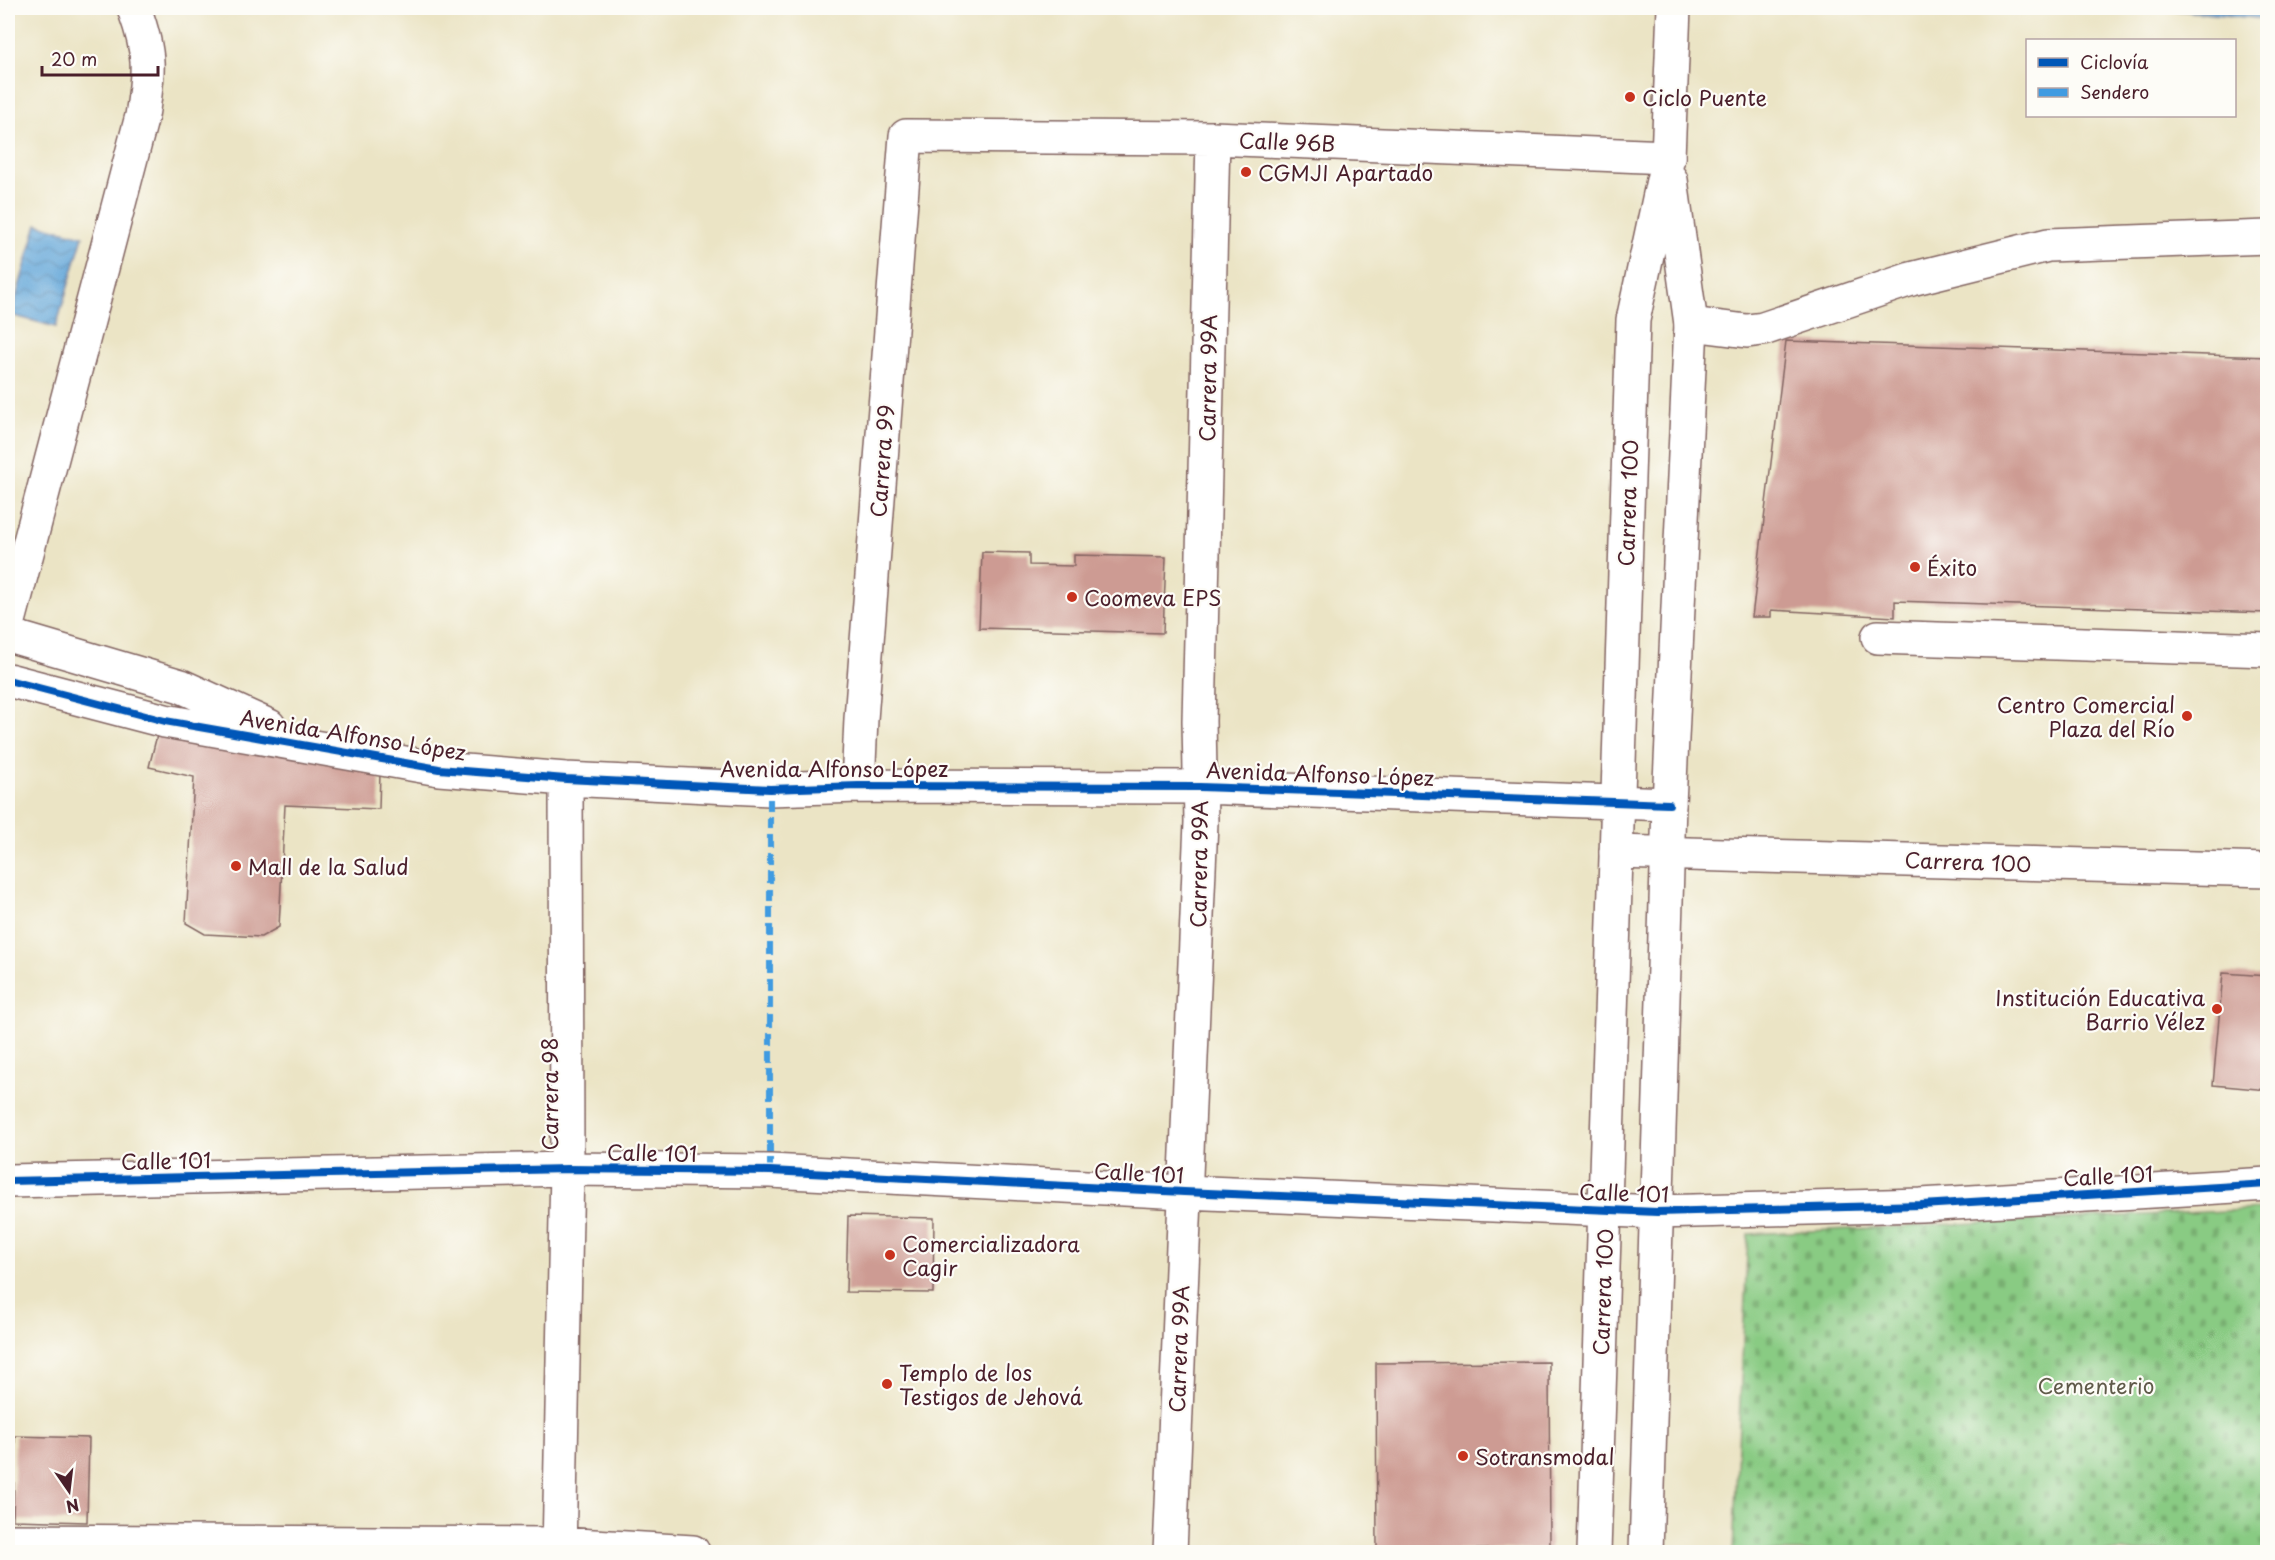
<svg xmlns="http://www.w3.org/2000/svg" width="2275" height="1560" font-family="'Playpen Sans',sans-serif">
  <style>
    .cemetery { fill: url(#cemetery-stones); stroke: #6a7557; stroke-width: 1.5 }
    .water { fill: url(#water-waves); stroke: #586382; stroke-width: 1.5 }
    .building { fill: #cd9b93 }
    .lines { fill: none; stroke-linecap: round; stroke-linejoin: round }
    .minor-casing { stroke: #826461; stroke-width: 36 }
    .major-casing { stroke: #826461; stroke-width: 36 }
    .minor { stroke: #fff; stroke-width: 33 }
    .major { stroke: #fff; stroke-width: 33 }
    .quiet { stroke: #409be1; stroke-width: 6; stroke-dasharray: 12 6; stroke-linecap: butt }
    .cycleway-casing { stroke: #fdfcf7; stroke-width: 11 }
    .cycleway { stroke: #0057b8; stroke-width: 8 }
    .poi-dot { fill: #c8321e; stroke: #fdfcf7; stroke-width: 2 }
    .labels { text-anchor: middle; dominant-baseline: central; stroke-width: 4.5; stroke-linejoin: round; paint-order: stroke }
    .poi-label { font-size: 21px; fill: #4a1f2b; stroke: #fdfcf7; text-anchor: start }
    .street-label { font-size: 21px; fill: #4a1f2b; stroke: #fdfcf7 }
    .park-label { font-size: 21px; fill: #605b4a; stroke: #fdfcf7 }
  </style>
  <defs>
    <pattern id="cemetery-stones" width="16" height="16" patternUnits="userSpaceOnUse" patternTransform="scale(1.5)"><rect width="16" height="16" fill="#89cb83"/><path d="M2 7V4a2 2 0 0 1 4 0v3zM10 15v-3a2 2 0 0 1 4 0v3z" fill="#78ae71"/></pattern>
    <pattern id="water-waves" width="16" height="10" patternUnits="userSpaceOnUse" patternTransform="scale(1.5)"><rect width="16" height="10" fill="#65a7d9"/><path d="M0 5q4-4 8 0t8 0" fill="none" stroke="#5587b0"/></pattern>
  </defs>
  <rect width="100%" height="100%" fill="#fdfcf7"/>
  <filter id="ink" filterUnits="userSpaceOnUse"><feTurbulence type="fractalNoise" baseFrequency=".0167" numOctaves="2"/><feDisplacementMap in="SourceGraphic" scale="12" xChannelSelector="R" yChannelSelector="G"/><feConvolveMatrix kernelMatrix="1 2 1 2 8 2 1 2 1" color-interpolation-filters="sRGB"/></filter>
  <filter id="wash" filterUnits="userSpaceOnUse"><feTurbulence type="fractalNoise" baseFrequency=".008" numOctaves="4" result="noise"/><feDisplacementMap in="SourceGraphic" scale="24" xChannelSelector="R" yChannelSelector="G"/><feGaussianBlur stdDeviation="1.35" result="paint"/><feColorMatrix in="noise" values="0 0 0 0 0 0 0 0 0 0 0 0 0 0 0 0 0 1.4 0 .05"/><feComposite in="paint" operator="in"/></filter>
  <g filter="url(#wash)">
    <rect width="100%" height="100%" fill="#ebe4c5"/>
    <path class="cemetery" d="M2267,1209V1552H1733L1748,1234Z"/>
    <path class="water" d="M2151,8H2267V19Z
      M37,224L83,236L56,327L11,315Z"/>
    <g id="blocks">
      <path class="building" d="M1786,341L2268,357V613L1895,601V617L1771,610V617H1752Z
        M982,552L1029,553V565L1074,566V555L1166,557L1163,633L979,628Z
        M159,727L380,772L379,809L285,805L279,927L261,937L205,934L186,923L194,777L149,767Z
        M2223,973L2268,976V1090L2213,1085Z
        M848,1216L934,1218L933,1293L846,1292Z
        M1549,1362L1550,1549L1377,1550L1376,1363Z
        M15,1436L89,1438L87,1522L13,1520Z"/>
    </g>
  </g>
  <g filter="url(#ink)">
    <use href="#blocks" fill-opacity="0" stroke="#826461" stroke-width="1.5"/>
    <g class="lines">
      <g class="minor-casing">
        <path id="minor" d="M1691,324L1747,331L1763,329L1911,279L2048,245L2268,237
          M8,625L142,116C149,71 151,55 135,11
          M8,635L181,686L269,726
          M1878,637L2268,650
          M8,680L165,721L439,769L566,779L770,789L858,786L1200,787L1669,804
          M858,786L861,719L906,136L1213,138L1668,157
          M1616,852L2268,870
          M8,1181L567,1169L770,1171L1184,1192L1657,1212L1921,1205L2268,1184
          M8,1541L560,1544L693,1552
          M559,1552L567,1169L566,779
          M1170,1552L1201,822L1199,721L1213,138"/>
      </g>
      <g class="major-casing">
        <path id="major" d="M1594,1552L1633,320L1668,157L1674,8
          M1646,1552L1669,804L1691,324L1671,180"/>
      </g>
      <use href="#minor" class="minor"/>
      <use href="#major" class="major"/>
      <path class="quiet" d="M770,1171V789"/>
      <g class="cycleway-casing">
        <path id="cycleway" d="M8,680L165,721L439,769L566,779L770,789L858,786L1200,787L1669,804
          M8,1181L567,1169L770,1171L1184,1192L1657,1212L1921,1205L2268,1184"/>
      </g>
      <use href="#cycleway" class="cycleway"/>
    </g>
  </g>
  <g class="poi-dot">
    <circle cx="1630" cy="97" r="6"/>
    <circle cx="1246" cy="172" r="6"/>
    <circle cx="1915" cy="567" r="6"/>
    <circle cx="1072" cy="597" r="6"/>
    <circle cx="2187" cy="716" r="6"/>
    <circle cx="236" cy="866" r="6"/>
    <circle cx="2217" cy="1009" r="6"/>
    <circle cx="890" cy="1255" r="6"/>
    <circle cx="887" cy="1384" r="6"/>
    <circle cx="1463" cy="1456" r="6"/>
  </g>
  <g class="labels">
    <g class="poi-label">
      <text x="1642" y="97">Ciclo Puente</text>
      <text x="1258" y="172">CGMJI Apartado</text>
      <text x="1927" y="567">Éxito</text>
      <text x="1084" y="597">Coomeva EPS</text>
      <text x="2175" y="704" text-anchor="end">Centro Comercial<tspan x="2175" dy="24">Plaza del Río</tspan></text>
      <text x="248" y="866">Mall de la Salud</text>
      <text x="2205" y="997" text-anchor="end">Institución Educativa<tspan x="2205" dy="24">Barrio Vélez</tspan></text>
      <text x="902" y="1243">Comercializadora<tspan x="902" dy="24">Cagir</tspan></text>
      <text x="899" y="1372">Templo de los<tspan x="899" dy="24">Testigos de Jehová</tspan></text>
      <text x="1475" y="1456">Sotransmodal</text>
    </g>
    <g class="street-label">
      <text transform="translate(1287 141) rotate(2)">Calle 96B</text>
      <text transform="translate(1207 378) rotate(-89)">Carrera 99A</text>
      <text transform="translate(881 461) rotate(-86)">Carrera 99</text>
      <text transform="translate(1627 503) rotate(-88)">Carrera 100</text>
      <text transform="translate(353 734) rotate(9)">Avenida Alfonso López</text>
      <text x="834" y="768">Avenida Alfonso López</text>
      <text transform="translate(1320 773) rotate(2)">Avenida Alfonso López</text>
      <text transform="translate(1968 861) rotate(2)">Carrera 100</text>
      <text transform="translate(1198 864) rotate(-89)">Carrera 99A</text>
      <text transform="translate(549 1094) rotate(-90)">Carrera 98</text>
      <text transform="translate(652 1152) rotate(1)">Calle 101</text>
      <text transform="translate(166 1160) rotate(-1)">Calle 101</text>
      <text transform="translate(1139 1172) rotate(3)">Calle 101</text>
      <text transform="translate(2108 1175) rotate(-3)">Calle 101</text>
      <text transform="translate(1624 1192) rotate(2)">Calle 101</text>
      <text transform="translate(1602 1292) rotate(-88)">Carrera 100</text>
      <text transform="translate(1178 1349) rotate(-88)">Carrera 99A</text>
    </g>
    <g class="park-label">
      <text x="2096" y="1385">Cementerio</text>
    </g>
  </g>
  <rect width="2275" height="1560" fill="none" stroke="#fdfcf7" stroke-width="30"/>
  <rect x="2026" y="39" width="210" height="78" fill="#fdfcf7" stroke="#b5a4a5" stroke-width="1.5"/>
  <rect x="2038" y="58" width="30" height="9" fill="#0057b8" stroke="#b5a4a5" stroke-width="1.5"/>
  <text x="2080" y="69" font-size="18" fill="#4a1f2b">Ciclovía</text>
  <rect x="2038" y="88" width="30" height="9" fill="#409be1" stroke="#b5a4a5" stroke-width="1.5"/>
  <text x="2080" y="99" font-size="18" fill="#4a1f2b">Sendero</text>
  <g transform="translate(69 1491) rotate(166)" stroke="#fdfcf7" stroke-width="4.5" paint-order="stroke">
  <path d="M0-4.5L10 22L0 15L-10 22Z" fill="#4a1f2b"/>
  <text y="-9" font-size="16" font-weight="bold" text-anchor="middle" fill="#4a1f2b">N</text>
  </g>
  <path d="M42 66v9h116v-9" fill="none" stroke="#4a1f2b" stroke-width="3"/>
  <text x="51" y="66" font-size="18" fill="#4a1f2b" stroke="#fdfcf7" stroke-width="4.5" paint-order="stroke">20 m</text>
</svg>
